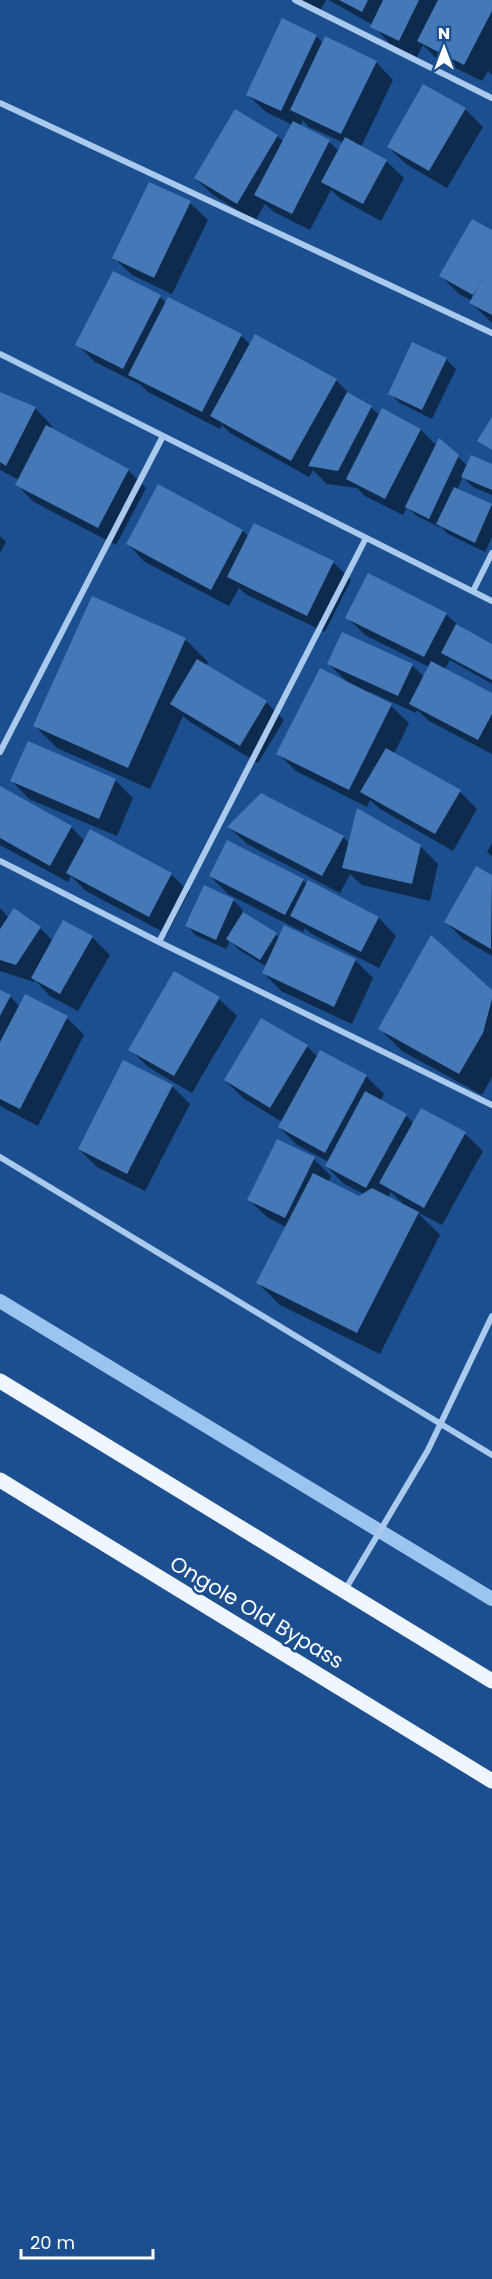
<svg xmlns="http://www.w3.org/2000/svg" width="492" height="2279" font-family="Poppins,sans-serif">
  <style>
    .shadow { fill: #0007; fill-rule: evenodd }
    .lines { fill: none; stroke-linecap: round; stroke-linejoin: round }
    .stream { stroke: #9cc4f0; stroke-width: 14 }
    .building { fill: #4478b7 }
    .street { stroke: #a9c9ee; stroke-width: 6 }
    .primary { stroke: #f0f6ff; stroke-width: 15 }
    .labels { text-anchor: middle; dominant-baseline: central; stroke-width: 5; stroke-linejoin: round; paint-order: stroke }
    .street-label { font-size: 21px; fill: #fff; stroke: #1b4f8f }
  </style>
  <rect width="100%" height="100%" fill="#1b4f8f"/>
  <path class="shadow" d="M299,0H326L320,11Z
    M329,0H492V75L488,71L482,81L437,59L423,45L417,57L390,44L373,25Z
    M316,36L323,43L376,62L393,80L361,147L386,161L404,178L381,221L341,199L331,190L310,230L274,212L265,204L255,221L213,195L195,178L277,136L284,142L293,125L266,112L248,95ZM303,120L309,127L344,143L339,151L329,142L300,127Z
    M423,86L465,109L483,127L447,188L406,164L388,147Z
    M190,203L208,220L172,294L132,275L114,258Z
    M492,232V323L471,303L472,301L459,294L441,276Z
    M160,297L166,303L241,336L251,345L336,380L352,397L371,407L380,416L383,410L421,430L437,446L458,457L468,466H492V495L473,487L463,477L457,490L492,506V537L485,552L448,534L440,526L439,527L417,516L407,507L403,515L365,496L357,488L327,484L313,470L309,477L230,433L222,425L220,429L148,392L141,385L95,362L77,344Z
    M446,359L456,369L432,419L400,403L390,393Z
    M0,393L35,408L52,426L51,429L128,470L146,488L116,545L34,502L17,485L19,480L0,470Z
    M243,531L249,537L333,562L351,580L325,632L247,595L239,588L229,606L145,562L128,544Z
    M0,536L6,542L0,553Z
    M93,598L186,640L208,662L206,666L266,702L284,720L258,763L190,722L183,716L150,789L57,748L35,726Z
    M446,614L462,629L492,645V684L450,660L444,670L492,695V754L429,721L417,710L416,713L370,692L368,694L391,706L409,723L394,754L460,792L477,809L453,851L380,809L370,800L367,807L296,771L278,753L350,685L329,664L412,665L424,677L429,667L365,635L347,617Z
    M115,780L133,798L117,836L29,799L12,781Z
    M0,788L71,827L85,841L90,831L171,874L189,892L167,934L86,891L71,876L68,882L0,845Z
    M229,827L343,837L350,844L421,847L438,864L430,901L362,885L350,874L340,893L247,844Z
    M492,843V856L487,852Z
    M477,868L492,877V956L463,939L445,921Z
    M210,876L303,880L307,885L379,918L396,936L379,968L310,933L305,928L303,932L228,894Z
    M233,900L243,910L242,913L280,938L355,960L373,978L352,1024L281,991L264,973L267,967L238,949L230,940L226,949L197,936L187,926Z
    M0,908L9,918L40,928L53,941L92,937L110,955L78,1011L50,996L35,980L34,982L0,971Z
    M0,991L10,996L20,1007L67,1018L84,1035L38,1126L0,1106Z
    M492,992V1077L482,1095L402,1051L380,1029Z
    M219,999L237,1016L192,1093L148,1067L130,1049Z
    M307,1046L318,1057L320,1052L366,1076L384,1094L380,1101L406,1115L414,1124L422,1110L465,1134L483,1151L442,1225L417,1212L440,1235L380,1354L280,1305L258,1283L286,1227L267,1217L249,1200L314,1159L331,1176L328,1183L359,1198L364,1194L344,1184L326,1166L329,1162L297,1145L279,1127L282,1122L243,1098L225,1080ZM391,1192L403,1204L388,1198Z
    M172,1086L190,1104L145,1191L97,1167L79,1149Z"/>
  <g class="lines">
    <path class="stream" d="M0,1301L492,1599"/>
  </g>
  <path class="building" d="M339,0H368L362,12Z
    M383,0H419L399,41L370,27Z
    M438,0H492V11L464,65L417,41Z
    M282,18L317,35L281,111L246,95Z
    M325,36L377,61L341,134L290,110Z
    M423,84L466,108L429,171L387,147Z
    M235,109L278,135L237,204L194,178Z
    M293,121L330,140L292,214L254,195Z
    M345,137L387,160L363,204L321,182Z
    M149,182L191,201L154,278L112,258Z
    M472,219L492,230V315L469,303L483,278L473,295L439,276Z
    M113,271L161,295L123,369L75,345Z
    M168,297L242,334L202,412L128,375Z
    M255,334L337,379L291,461L210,416Z
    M412,342L447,358L422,410L388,394Z
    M0,392L36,407L6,466L0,462Z
    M347,392L372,406L338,471L308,466Z
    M382,408L421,429L385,499L346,479Z
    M492,417V450L477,441Z
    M46,425L129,469L98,528L15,485Z
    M439,438L459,455L429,519L405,507Z
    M471,455L492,464V490L461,477Z
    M158,484L243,530L211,590L126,544Z
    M454,487L492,504L475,543L436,524Z
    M254,523L334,561L307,616L227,577Z
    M368,573L447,613L424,657L345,618Z
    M92,596L186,638L128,768L33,726Z
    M456,624L492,644V680L441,653Z
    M342,632L413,664L398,696L327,664Z
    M197,659L267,701L240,746L170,704Z
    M431,661L492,693V714L478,740L409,704Z
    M320,668L392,704L349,790L276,754Z
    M28,741L116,779L99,819L10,781Z
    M386,748L461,790L435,834L360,792Z
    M0,786L72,826L50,866L0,838Z
    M261,793L344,836L322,876L227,827Z
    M357,808L421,845L412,884L342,868Z
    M90,829L172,873L149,917L66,873Z
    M227,840L304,879L285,915L209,876Z
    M476,866L492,875L491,949L444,922Z
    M308,880L379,917L361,952L290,916Z
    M204,885L234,899L216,940L185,926Z
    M14,908L41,927L16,965L0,960V929Z
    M243,912L277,933L260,960L226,939Z
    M63,920L93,936L60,994L31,978Z
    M284,925L356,959L334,1007L262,973Z
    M431,935L492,990V999L483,1033L459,1074L378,1029Z
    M174,971L220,997L174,1076L128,1050Z
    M0,990L11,995L0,1016Z
    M25,994L68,1016L20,1109L0,1099V1042Z
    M261,1018L308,1045L270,1108L224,1080Z
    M320,1050L367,1075L325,1153L278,1127Z
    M123,1060L173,1085L127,1174L78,1149Z
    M365,1091L407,1114L366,1188L325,1166Z
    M421,1108L466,1132L424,1208L379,1183Z
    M277,1139L315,1157L285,1218L247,1200Z
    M313,1173L359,1196L372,1188L419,1212L357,1333L256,1283Z"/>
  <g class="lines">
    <path class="street" d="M295,0L492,98
      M0,103L492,333
      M0,354L492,601
      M473,591L492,553
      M0,752L163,436
      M0,861L159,942L492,1105
      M159,942L366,538
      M0,1157L492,1455
      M345,1590L428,1450L492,1316"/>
    <path class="primary" d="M0,1381L492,1681
      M0,1480L492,1781"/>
  </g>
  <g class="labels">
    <g class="street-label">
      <text transform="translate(257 1612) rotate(31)">Ongole Old Bypass</text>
    </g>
  </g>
  <g transform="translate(444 48)" stroke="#1b4f8f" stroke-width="4.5" paint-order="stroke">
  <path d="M0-4.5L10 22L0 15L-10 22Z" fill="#ffffff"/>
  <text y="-9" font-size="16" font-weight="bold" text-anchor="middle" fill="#ffffff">N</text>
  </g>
  <path d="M21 2249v9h132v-9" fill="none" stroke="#ffffff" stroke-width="3"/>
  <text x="30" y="2249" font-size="18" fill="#ffffff" stroke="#1b4f8f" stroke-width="4.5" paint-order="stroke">20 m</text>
</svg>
